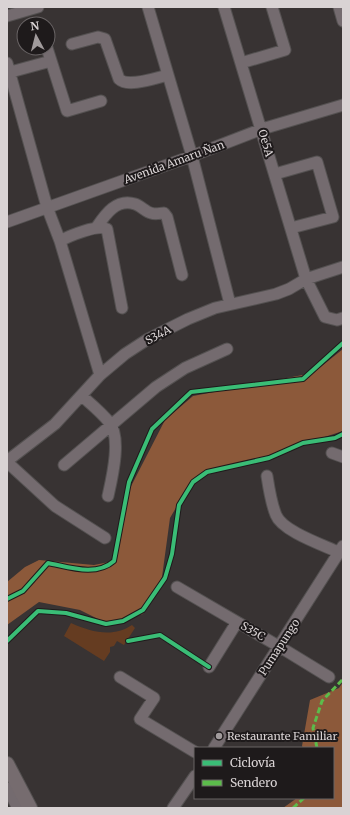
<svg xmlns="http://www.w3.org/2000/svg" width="350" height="815" font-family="Merriweather,serif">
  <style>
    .green { fill: #653c21 }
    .forest { fill: #8c593a }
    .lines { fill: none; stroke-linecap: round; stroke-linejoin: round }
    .minor-casing { stroke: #545151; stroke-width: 13 }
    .major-casing { stroke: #545151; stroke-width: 16 }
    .minor { stroke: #746b6f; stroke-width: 11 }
    .major { stroke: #766c6f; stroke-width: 14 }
    .quiet { stroke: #5cbc4b; stroke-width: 3; stroke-dasharray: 6 3; stroke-linecap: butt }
    .cycleway-casing { stroke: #1e1a1b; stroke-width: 6 }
    .cycleway { stroke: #3abd76; stroke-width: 4 }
    .poi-dot { fill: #a19b9c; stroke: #1e1a1b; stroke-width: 1.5 }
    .labels { text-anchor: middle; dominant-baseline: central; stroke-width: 4; stroke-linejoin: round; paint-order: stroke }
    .street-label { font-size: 11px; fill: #d9d3d4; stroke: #1e1a1b }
    .poi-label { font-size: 11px; fill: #d9d3d4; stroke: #1e1a1b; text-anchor: start }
  </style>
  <rect width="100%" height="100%" fill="#383333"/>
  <path class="green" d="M71,623C91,632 113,638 132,625L135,628L124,645L117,641L114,646L110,647V652L104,661L64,636Z"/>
  <path class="forest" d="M343,349V431L192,480L170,518L162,577L143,614L108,624L80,610L39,602L7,625V582L25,567L39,560L94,565L114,561L126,496L165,420L193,396L313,373Z
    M343,682V808H283L297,798H333V748H303L302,746L310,700L339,688Z"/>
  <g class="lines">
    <g class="minor-casing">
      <path id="minor" d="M148,7L192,156L230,304
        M224,7L306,279L325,317L337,320L343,318
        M339,7L343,21
        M7,16L38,7
        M72,44L98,37L105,39L119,79C128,88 155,78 168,75
        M47,48L67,111L101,101
        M7,63L47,207L60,241L100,375
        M241,63L285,50L272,7
        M7,73L51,61
        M275,174L317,162L333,217L291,228
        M7,222L192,156L262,129L343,105
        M96,228C105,215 116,198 135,204C141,206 146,212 151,213C156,215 160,213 164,213L167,217L182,275
        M60,241C69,236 98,224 107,229L122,308
        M82,396C91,404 102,413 109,422C122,437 112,478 108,496
        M332,453L343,457
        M7,461L55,424L100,375L125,354L148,339L188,319L215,308L276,294L289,289L306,279L343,267
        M7,462L55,506L105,538
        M64,465L156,387L185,368L227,349
        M267,476C269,489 271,503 276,515C282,531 323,545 338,552
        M177,587L280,647L329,677
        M209,667L237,622
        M120,677L154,698L140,719L195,752
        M214,748L343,546
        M7,788L18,808
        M173,808L195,776"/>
    </g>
    <g class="major-casing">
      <path id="major" d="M7,764L30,808"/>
    </g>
    <use href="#minor" class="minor"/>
    <use href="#major" class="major"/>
    <path class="quiet" d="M317,748L313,728L322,701L343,679
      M293,808L304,798"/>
    <g class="cycleway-casing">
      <path id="cycleway" d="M7,599L23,591L48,563C69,567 96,577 114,561L129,482L152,429L191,392L303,379L343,343
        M7,641L38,611L66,613L106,624L123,621L143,610L165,578L172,554L179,505L193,482L207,472L269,458L303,443L335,438L343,434
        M128,641L160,635L209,667"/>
    </g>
    <use href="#cycleway" class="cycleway"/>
  </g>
  <circle class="poi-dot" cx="219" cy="736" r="4"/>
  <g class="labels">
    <g class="street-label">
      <text transform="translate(266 143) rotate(74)">Oe5A</text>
      <text transform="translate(174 162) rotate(-20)">Avenida Amaru Ñan</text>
      <text transform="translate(158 335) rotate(-28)">S34A</text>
      <text transform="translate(253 631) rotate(30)">S35C</text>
      <text transform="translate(279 647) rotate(-57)">Pumapungo</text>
    </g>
    <g class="poi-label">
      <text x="227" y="736">Restaurante Familiar</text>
    </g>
  </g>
  <rect width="350" height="815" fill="none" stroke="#d9d3d4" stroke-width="16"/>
  <rect x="194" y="747" width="140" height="52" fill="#1e1a1b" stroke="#696465"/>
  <rect x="202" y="760" width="20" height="6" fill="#3abd76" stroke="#696465"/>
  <text x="230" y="767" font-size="12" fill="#d9d3d4">Ciclovía</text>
  <rect x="202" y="780" width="20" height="6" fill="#5cbc4b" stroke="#696465"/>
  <text x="230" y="787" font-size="12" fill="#d9d3d4">Sendero</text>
  <g transform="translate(36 36) rotate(353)"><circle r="19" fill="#1e1a1b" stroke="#696465"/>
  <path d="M0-3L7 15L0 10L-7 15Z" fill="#a19b9c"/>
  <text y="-6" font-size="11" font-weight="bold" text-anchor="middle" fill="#d9d3d4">N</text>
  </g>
</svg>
